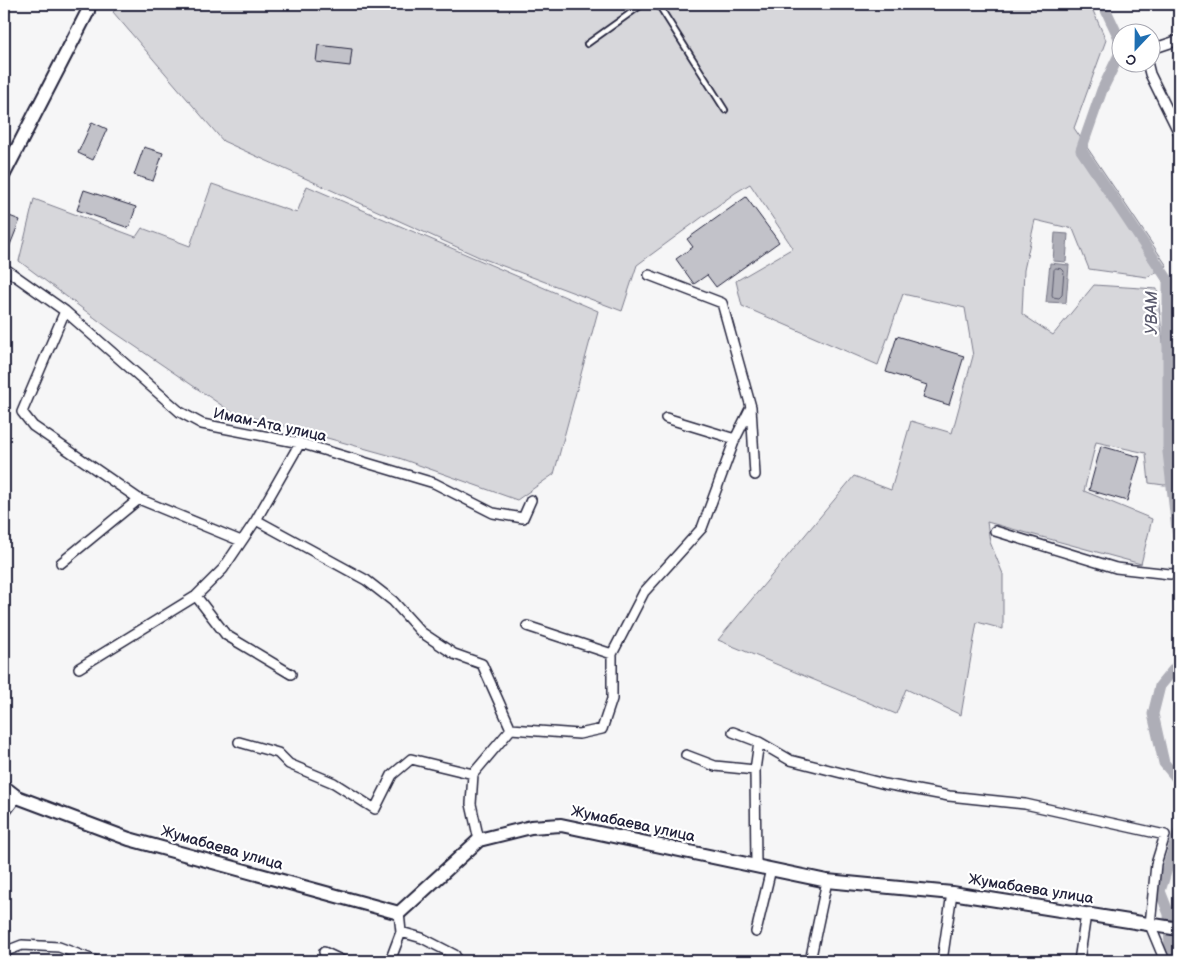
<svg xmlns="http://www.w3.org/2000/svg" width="1183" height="965" font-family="'Balsamiq Sans',sans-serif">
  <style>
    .green { fill: #d7d7db; stroke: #7c7c8b }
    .water { fill: #aeaeb7; stroke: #767685 }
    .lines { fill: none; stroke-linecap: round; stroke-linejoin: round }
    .shore { stroke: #5a5a6d; stroke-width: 1 }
    .canal { stroke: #aeaeb7; stroke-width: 11 }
    .building { fill: #c2c2c9; stroke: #22223b }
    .lane-casing { stroke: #22223b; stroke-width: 8 }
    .street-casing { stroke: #22223b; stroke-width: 12 }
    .secondary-casing { stroke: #22223b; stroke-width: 16 }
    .lane { stroke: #fff; stroke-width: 4.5 }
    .street { stroke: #fff; stroke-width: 9 }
    .secondary { stroke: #fff; stroke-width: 12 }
    .labels { text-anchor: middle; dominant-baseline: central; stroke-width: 4.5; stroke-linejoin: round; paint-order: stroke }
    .street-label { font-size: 15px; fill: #22223b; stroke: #fff }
    .water-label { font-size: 16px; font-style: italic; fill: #5a5a6d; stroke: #fff }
  </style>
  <rect width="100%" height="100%" fill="#f6f6f7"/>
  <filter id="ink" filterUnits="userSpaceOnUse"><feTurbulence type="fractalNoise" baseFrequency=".02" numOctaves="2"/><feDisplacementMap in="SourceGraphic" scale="10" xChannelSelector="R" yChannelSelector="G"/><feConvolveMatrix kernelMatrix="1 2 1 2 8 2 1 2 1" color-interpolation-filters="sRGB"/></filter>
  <g filter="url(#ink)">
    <path class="green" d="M121,4H1090L1106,40L1074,128L1167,266L1147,277L1089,269L1073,229L1035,220L1024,270L1022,314L1053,335L1094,285L1157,289L1179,484L1164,485L1149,483L1146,453L1096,442L1084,491L1152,519L1141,564L987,522L990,542L1003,574V629L977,622L961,715L906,689L896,714L718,640L854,476L891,490L911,421L952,433L973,356L965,308L903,294L878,365L742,306L736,281L793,248L750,184L735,193L637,265L622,311L479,257L223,141L113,12Z
      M212,184L297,213L307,186L598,311L554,474L517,500L399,458L230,411L111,330L19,261L34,199L136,237L142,228L190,246Z"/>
    <path class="water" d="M1055,233L1068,234L1066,262L1053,261Z
      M1050,263L1069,265L1066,303L1046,302Z"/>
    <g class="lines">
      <path class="shore" d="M1056,268L1062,269L1064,271L1062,295L1059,298L1053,297L1052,295L1054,270Z"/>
      <path class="canal" d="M1103,4L1120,40
        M1120,53L1102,90L1081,150L1168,280V452L1179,547
        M1179,663L1160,686L1153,714L1164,763L1179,781
        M1173,961L1170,956L1169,914L1160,891L1179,831"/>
    </g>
    <path class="building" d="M318,45L352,49L350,66L316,62Z
      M92,122L107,129L93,160L78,153Z
      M144,147L163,153L153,181L134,175Z
      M84,190L136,207L129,228L77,210Z
      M746,197L779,242L716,287L707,275L694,284L676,259L693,247L687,239Z
      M4,214L20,220L4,260Z
      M897,336L964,356L949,405L923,397L927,385L886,372Z
      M1101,446L1140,457L1127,501L1089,490Z"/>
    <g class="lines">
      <g class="lane-casing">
        <path id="lane" d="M658,4L725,110
          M587,44L643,4"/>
      </g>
      <g class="street-casing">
        <path id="street" d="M1150,52L1152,49L1179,40
          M1147,62L1150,74L1179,133
          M4,268L65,311L180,412L202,424L300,443L434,483L493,513L523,518L531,500
          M649,275L722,303L751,407L755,475
          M65,311L22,412L33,426L139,499L241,541
          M666,418L735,439
          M256,520L366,580L393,601L421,632L454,654L482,664L511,729
          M995,531L1116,568L1170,574L1179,573
          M61,563L139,499
          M196,596L226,635L291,674
          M527,626L612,654
          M79,668L196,596L223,569L256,520L300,443
          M733,732L759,742L790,760L885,784L949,796L1025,804L1165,835L1156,864L1150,925L1165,961
          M239,742L278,753L289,764L334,783L375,809L392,775L411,759L473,774
          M686,755L715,766L755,770
          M4,814L17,797
          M479,840L471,804L473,774L511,729L579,734L602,729L612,699V654L644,592L702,528L735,439L751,407
          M756,866L755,770L759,742
          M401,932L422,938L455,955
          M756,932L771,869
          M4,952L22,945L59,947L96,961
          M324,952L343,961
          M390,961L401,932L399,913
          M810,961L827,881
          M942,961L952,893
          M1079,961L1086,914"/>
      </g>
      <g class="secondary-casing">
        <path id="secondary" d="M4,174L88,11L89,4
          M4,787L17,797L129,839L399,913L479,840L531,827L561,825L827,881L952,893L1179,929"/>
      </g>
      <use href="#lane" class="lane"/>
      <use href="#street" class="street"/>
      <use href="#secondary" class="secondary"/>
    </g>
  </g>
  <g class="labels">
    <g class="street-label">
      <text transform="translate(270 425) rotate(12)">Имам-Ата улица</text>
      <text transform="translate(633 824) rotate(12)">Жумабаева улица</text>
      <text transform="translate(222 848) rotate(16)">Жумабаева улица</text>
      <text transform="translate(1031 889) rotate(9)">Жумабаева улица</text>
    </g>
    <g class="water-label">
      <text transform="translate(1152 313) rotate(-90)">УВАМ</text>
    </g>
  </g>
  <rect width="1183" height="965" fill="none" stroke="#fff" stroke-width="20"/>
  <rect x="10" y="10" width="1163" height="945" fill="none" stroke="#22223b" stroke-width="2" filter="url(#ink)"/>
  <g transform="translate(1136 48) rotate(202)"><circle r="24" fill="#ffffff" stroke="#a7a7b1"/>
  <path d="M0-4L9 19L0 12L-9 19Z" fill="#1f6fb2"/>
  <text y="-8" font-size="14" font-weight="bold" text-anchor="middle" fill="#22223b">С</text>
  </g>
</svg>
